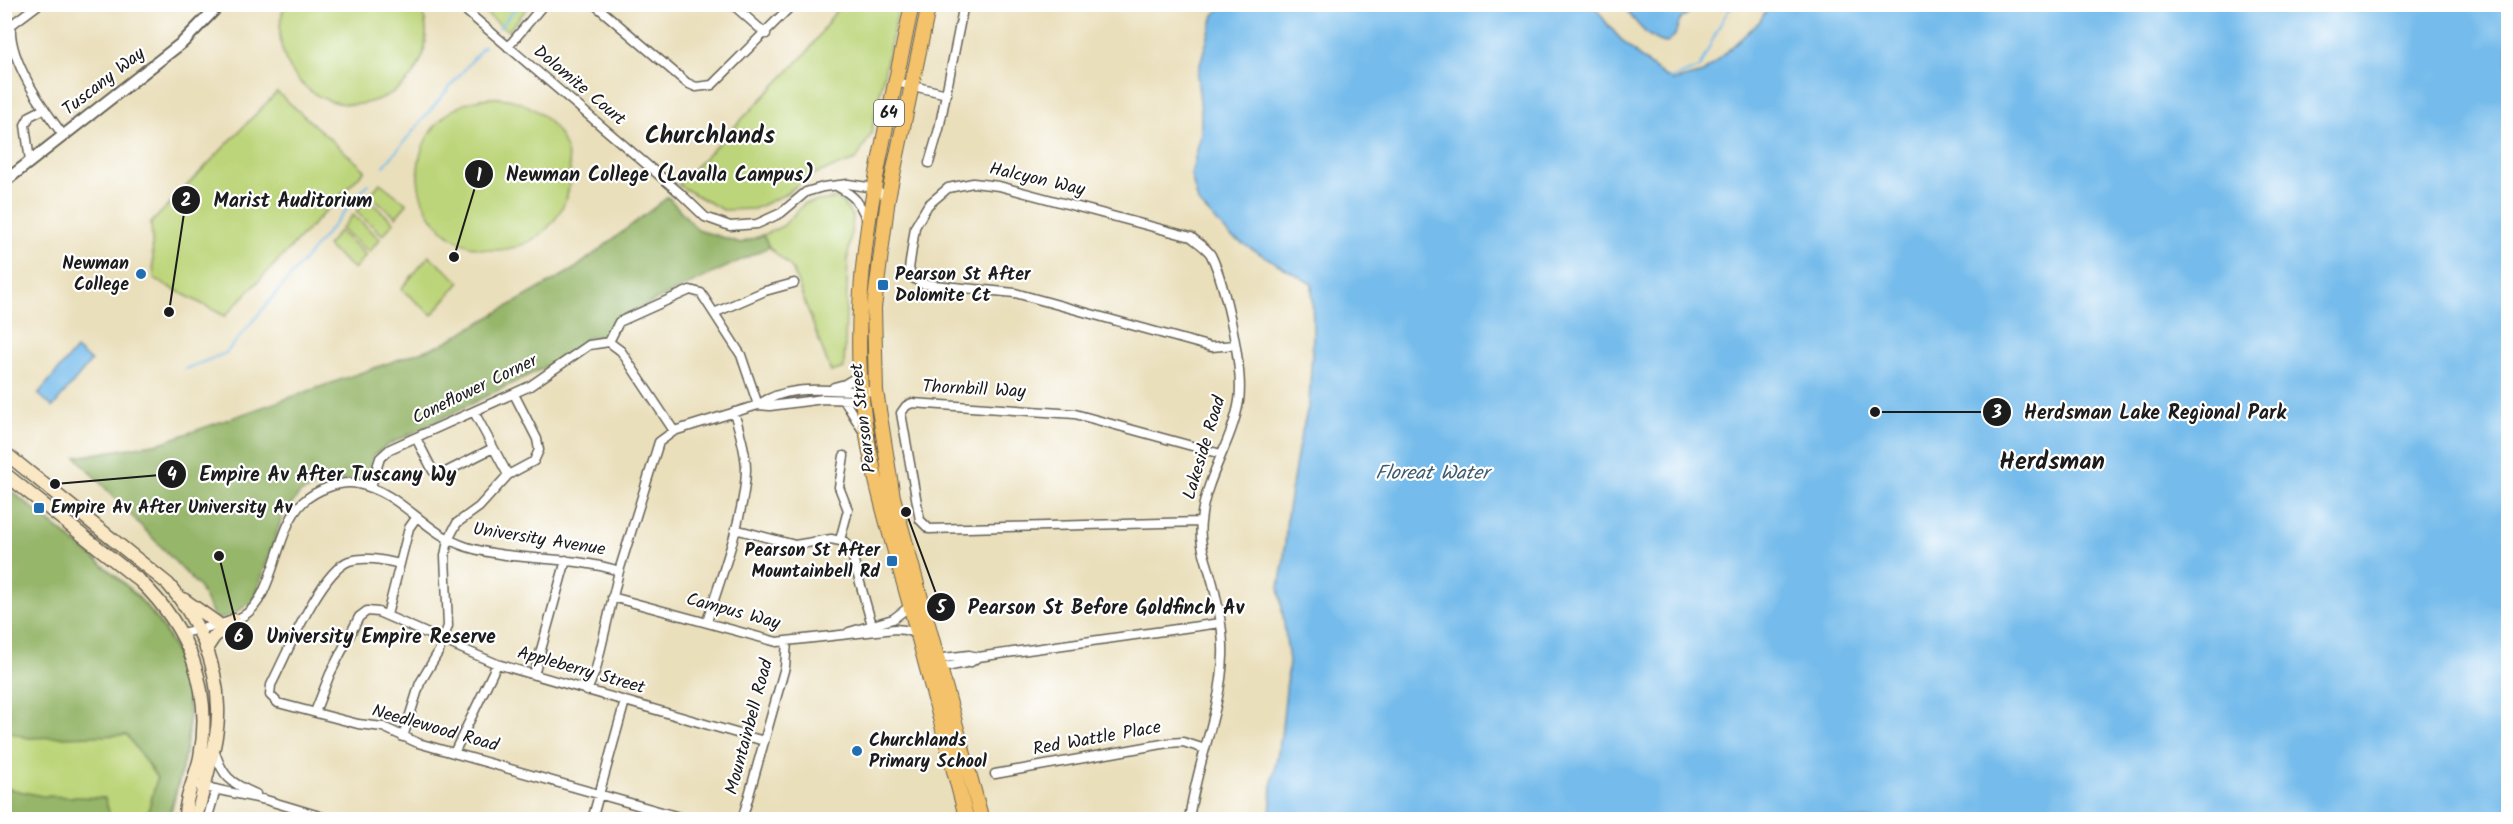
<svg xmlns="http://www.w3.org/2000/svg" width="2513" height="824" font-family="Kalam,sans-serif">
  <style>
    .green { fill: #bdd57a; stroke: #6c784b; stroke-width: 1.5 }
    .forest { fill: #96b66a; stroke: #596943; stroke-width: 1.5 }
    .water { fill: #74bbeb; stroke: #486c84; stroke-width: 1.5 }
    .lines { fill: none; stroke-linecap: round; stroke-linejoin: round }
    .stream { stroke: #74bbeb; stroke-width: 2 }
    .minor-casing { stroke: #646054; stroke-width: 11 }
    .tertiary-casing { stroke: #646054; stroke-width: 14 }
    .secondary-casing { stroke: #646054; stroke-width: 15 }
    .primary-casing { stroke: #646054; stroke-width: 16 }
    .minor { stroke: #fff; stroke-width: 8 }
    .tertiary { stroke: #fff; stroke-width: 10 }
    .secondary { stroke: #fae7c3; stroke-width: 12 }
    .primary { stroke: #f3c26a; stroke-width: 14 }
    .poi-dot { fill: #1f6fb2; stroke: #fff; stroke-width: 2 }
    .labels { text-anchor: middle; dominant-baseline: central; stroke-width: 4.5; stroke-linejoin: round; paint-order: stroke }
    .shield { fill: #fff; stroke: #606060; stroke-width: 1.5 }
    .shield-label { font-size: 16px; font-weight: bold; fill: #1c1c1c }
    .street-label { font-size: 18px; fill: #1c1c1c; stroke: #fff }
    .poi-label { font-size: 18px; font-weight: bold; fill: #1c1c1c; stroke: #fff; text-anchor: start }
    .water-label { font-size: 20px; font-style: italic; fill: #3f5c6f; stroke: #fff }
    .district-label { font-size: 24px; font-weight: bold; fill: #1c1c1c; stroke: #fff }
    .leader { fill: none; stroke: #1c1c1c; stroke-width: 2 }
    .callout-dot { fill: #1c1c1c; stroke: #fff; stroke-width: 2 }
    .mark-label { font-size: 18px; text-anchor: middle; font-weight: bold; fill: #fff }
    .callout-label { font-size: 20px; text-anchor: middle; font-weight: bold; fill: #1c1c1c; stroke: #fff; stroke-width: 4.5; stroke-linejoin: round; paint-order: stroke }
  </style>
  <rect width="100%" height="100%" fill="#fff"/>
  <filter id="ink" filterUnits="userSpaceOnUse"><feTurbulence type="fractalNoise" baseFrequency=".0167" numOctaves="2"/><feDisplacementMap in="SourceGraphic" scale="12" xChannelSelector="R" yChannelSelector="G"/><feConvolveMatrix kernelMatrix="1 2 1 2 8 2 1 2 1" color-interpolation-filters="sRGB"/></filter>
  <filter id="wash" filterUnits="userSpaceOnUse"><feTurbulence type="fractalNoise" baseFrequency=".008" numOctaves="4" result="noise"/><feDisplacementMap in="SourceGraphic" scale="24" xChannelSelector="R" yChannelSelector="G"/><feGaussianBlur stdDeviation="1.35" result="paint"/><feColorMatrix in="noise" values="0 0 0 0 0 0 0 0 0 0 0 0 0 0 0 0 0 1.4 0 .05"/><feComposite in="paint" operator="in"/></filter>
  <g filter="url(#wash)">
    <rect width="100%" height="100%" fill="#eadfbb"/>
    <path class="green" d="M285,4L420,5C455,90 331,147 287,63C278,45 278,23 285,4Z
      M475,5H530L508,31Z
      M840,5H899L871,134L856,160L811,175L784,195L754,209L723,210L678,185L809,50Z
      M277,92L365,170L225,316L154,279L151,223Z
      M418 174a76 76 0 1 1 152 0a76 76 0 1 1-152 0Z
      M380,183L407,204L396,217L370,195Z
      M839,198L853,217L848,256L844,368L831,372L792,268L769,247L763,235L783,226L805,203Z
      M367,199L394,222L383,235L356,212Z
      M353,215L380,239L369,252L341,229Z
      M339,231L366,255L354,269L327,246Z
      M429,256L460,282L432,315L401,289Z
      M4,485C30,506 56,527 82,548C134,590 185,631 189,704C191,743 179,782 169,819H5Z"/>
    <path class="forest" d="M668,197L698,230L741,243L763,235L769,247L616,319L607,336L587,338L563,358L386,446L373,456L365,479L326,482L300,493L282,517L254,600L232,615L216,620L199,587L76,457L160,443L440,345L574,269Z
      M5,486C30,506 55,526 80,547C133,589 182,629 188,703C192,742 178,782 168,819H146L157,778L127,735L28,738L5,731Z
      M5,788L42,796L105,798L111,819H5Z"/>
    <path class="water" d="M1224,4L1594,5C1614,37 1641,60 1672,81L1703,73L1760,21L1769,5H2508V819H1270L1272,783L1281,737L1289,661L1279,587L1284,559L1287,515L1299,444L1309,403L1313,335L1312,284L1231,237L1198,202L1191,175L1201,133V110L1197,75L1214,15Z
      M1622,5H1698L1680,20L1675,35L1667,43C1648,42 1633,18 1622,5Z
      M76,349L91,361L53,407L38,394Z"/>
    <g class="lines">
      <path class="stream" d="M499,28L519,4
        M1668,80L1699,68L1723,19L1733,4
        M384,166L484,46
        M185,369L226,353L368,184"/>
    </g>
  </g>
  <g filter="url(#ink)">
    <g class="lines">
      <g class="minor-casing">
        <path id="minor" d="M39,4L11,25C8,60 43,108 63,135
          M458,4L680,193L705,217L730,226L757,224L781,213L806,192L823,187L848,184L874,188L888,198
          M594,4L687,83L696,87L712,85L793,4
          M732,4L766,34
          M508,47L544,4
          M896,82L947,94
          M30,161L25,125L30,116L44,109
          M929,163L939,129L964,4
          M838,187C854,195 861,204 867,221
          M714,313L765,291L794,283
          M609,342L619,322L690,290L701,293L741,355L758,405
          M834,387L845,384L860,375
          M844,400L865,434
          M758,405C791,381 837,393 876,391
          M474,412L508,475
          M416,438L433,471L442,474L493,448
          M371,486L380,458L390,449L530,386L589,345L609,342L621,351L674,431
          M1200,522L929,529L920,520L901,413L906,406L912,403L1075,414L1221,454
          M735,529L795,545L831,539L845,542L851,551L872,625
          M840,540L848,510L839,487L844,456
          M400,564C384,560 365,556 349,561C320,572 286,656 271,685L270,695L278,703L358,724L383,727L418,743L690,820
          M612,597L777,642L895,629L905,630L917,634
          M387,615L409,528L416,518
          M707,622C720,579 745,515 746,470C746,451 739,430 734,412
          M849,632L893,619L910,606
          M182,633C198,629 229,624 243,616C275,598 275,529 303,502C316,490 341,480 358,484C401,492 425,534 467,547C516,562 569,555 619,571
          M935,659L969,655L978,657L1220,623
          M936,669L971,662L978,657
          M534,675L566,560
          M587,691L596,669L619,571L659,442L674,431L758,405L770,406L823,399L865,400
          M315,712L330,674L359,617L367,611L378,612L497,664L764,741
          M403,737L420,683L439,651L448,626L445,556L448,540L457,523L479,507L508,475L534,461L539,450L537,439L514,394
          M214,749C222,776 230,783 256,794
          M454,753L497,664
          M995,774L1168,743L1183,742L1205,749
          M200,786L266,800L333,820
          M207,820L216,789
          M592,820L625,701
          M742,820L785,667L787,642
          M1189,820C1196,764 1221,712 1223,656C1224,634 1219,609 1214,588C1209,566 1198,545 1201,522C1204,480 1232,443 1239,401C1244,369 1225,284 1211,255C1207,248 1197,242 1191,237L999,186L973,183L948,188L928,205L915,227L909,269L913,278L923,284L1015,293L1211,347L1235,345"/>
      </g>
      <g class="tertiary-casing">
        <path id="tertiary" d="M4,182L183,42L220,4"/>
      </g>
      <g class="secondary-casing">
        <path id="secondary" d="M4,452L168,584C197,617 217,662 218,707C219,732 212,756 206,780C202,792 200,809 194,820
          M4,473L140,581C189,628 213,689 200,757C196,777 184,799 185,820
          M183,599L217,623
          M206,649L214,637L234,620"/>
      </g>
      <g class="primary-casing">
        <path id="primary" d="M912,4C887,127 853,250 860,375C864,454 889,529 910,605C929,677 948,748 967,820
          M929,4L888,198L874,308L876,391L893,497L982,820"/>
      </g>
      <use href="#minor" class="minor"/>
      <use href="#tertiary" class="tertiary"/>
      <use href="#secondary" class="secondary"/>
      <use href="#primary" class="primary"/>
    </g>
  </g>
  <g class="poi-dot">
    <circle cx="141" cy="274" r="6"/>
    <rect x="877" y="279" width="12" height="12" rx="3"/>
    <rect x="33" y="502" width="12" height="12" rx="3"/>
    <rect x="886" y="555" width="12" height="12" rx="3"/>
    <circle cx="857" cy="751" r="6"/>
  </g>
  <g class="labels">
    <rect class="shield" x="874" y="100" width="30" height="26" rx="4.5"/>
    <g class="shield-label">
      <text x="889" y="113">64</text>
    </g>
    <g class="street-label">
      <text transform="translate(104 82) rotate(-38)">Tuscany Way</text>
      <text transform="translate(579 86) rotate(40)">Dolomite Court</text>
      <text transform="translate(1037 180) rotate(13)">Halcyon Way</text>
      <text transform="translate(475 390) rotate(-26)">Coneflower Corner</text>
      <text transform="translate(974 390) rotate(3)">Thornbill Way</text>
      <text transform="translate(864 418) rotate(-97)">Pearson Street</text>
      <text transform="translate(1205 448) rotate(-73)">Lakeside Road</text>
      <text transform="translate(539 540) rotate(9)">University Avenue</text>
      <text transform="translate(733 612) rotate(15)">Campus Way</text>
      <text transform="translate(581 671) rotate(16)">Appleberry Street</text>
      <text transform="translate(750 727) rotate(-75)">Mountainbell Road</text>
      <text transform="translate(435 729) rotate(16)">Needlewood Road</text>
      <text transform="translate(1097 739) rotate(-10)">Red Wattle Place</text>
    </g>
    <g class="poi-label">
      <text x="129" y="264" text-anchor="end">Newman<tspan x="129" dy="21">College</tspan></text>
      <text x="895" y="275">Pearson St After<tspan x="895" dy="21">Dolomite Ct</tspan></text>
      <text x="51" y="508">Empire Av After University Av</text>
      <text x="880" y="551" text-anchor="end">Pearson St After<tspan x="880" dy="21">Mountainbell Rd</tspan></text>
      <text x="869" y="741">Churchlands<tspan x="869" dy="21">Primary School</tspan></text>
    </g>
    <g class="water-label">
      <text x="1432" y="474">Floreat Water</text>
    </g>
    <g class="district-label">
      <text x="710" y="136">Churchlands</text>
      <text x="2052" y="462">Herdsman</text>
    </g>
  </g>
  <path class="leader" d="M454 257L479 174M169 312L186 200M1875 412L1997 412M55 484L172 474M906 512L941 607M219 556L239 636"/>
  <g class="callout-dot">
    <circle cx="454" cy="257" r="6"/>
    <circle cx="169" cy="312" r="6"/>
    <circle cx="1875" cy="412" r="6"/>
    <circle cx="55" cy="484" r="6"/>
    <circle cx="906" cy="512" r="6"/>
    <circle cx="219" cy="556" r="6"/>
    <circle cx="479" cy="174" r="15"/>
    <circle cx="186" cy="200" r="15"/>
    <circle cx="1997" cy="412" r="15"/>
    <circle cx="172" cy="474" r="15"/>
    <circle cx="941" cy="607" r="15"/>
    <circle cx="239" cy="636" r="15"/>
  </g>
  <g class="mark-label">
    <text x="479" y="181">1</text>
    <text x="186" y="206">2</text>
    <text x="1997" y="418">3</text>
    <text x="172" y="480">4</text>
    <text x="941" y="613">5</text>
    <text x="239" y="642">6</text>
  </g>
  <g class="callout-label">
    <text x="660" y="181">Newman College (Lavalla Campus)</text>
    <text x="293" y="207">Marist Auditorium</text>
    <text x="2155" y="419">Herdsman Lake Regional Park</text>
    <text x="328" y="481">Empire Av After Tuscany Wy</text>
    <text x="1106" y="614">Pearson St Before Goldfinch Av</text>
    <text x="381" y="643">University Empire Reserve</text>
  </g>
  <rect width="2513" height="824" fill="none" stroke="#fff" stroke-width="24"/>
</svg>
